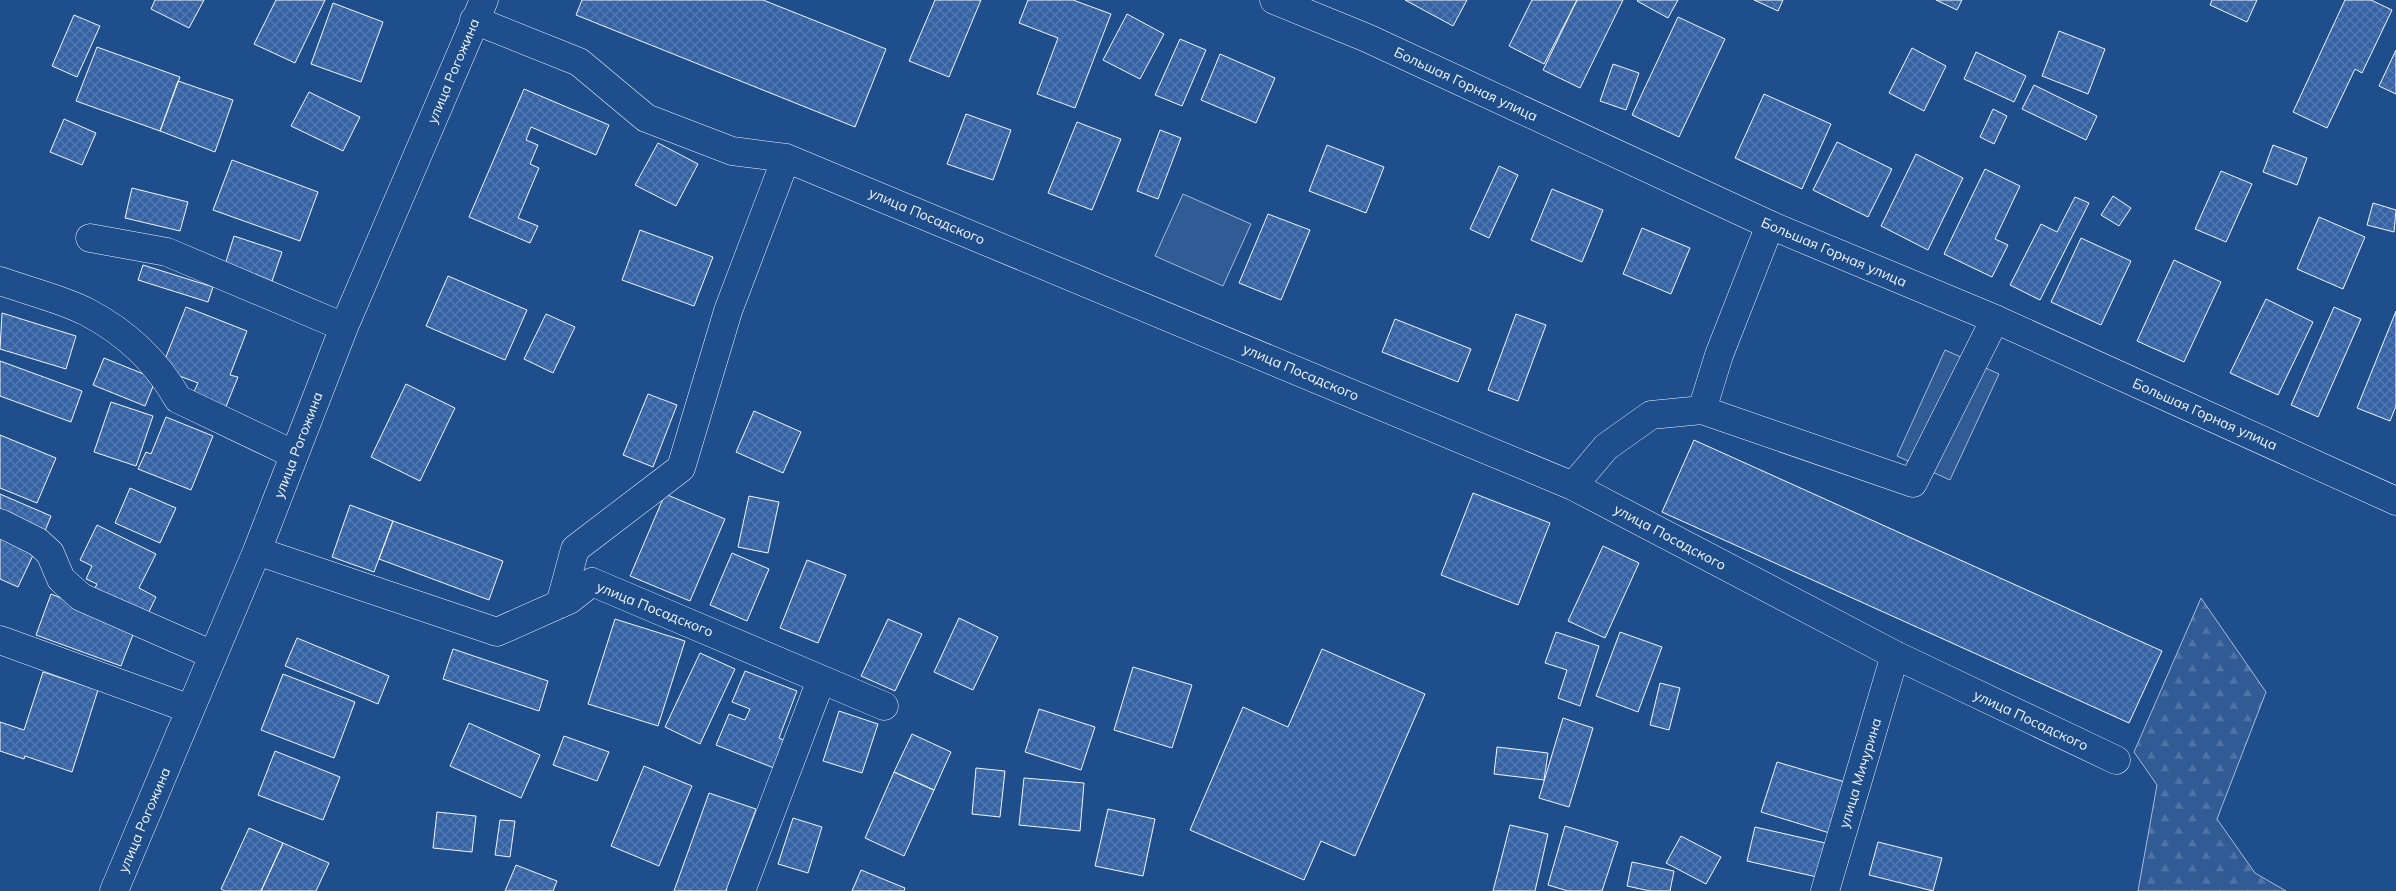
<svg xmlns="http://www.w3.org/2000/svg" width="2396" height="891" font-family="Mulish,sans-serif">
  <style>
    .forest { fill: url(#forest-firs); stroke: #a8bbd7 }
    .pitch { fill: #305b95; stroke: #a8bbd7 }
    .building { fill: url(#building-cross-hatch); stroke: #f2f6ff }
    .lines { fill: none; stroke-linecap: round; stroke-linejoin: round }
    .minor-casing { stroke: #f2f6ff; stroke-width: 29 }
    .major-casing { stroke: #f2f6ff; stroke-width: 29 }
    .minor { stroke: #1f4e8c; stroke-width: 28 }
    .major { stroke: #1f4e8c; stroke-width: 28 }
    .labels { text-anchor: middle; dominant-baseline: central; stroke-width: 4; stroke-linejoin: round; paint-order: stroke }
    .street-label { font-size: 14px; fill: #f2f6ff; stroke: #1f4e8c }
  </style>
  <defs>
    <pattern id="forest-firs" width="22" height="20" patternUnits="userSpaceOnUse" patternTransform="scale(1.25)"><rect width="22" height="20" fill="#305b95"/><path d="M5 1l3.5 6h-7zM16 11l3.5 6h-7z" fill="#4e73a5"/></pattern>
    <pattern id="building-cross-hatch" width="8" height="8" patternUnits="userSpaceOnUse" patternTransform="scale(1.25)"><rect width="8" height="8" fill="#3563a3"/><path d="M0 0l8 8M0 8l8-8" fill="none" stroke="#537ab1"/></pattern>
  </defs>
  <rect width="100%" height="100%" fill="#1f4e8c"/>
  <path class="forest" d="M2201,598L2266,692L2217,819L2255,873L2286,891H2138L2157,785L2134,752Z"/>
  <path class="pitch" d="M1183,194L1251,224L1223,286L1155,256Z
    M1945,350L1999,374L1950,480L1897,456Z"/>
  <path class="building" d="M155,0H204L189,28L151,9Z
    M276,0H325L295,63L254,44Z
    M582,0H763L886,49L855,127L576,15Z
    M935,0H981L949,77L909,61Z
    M1028,0H1073L1111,14L1075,108L1037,94L1058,38L1019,23Z
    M1405,0H1467L1453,26Z
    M1532,0H1577L1544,64L1509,46Z
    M1577,0H1623L1580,88L1543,70Z
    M1638,0H1678L1668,18L1637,1Z
    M1754,0H1783L1778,11Z
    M1936,0H1962L1957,10Z
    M2212,0H2257L2247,22L2210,5Z
    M2345,0H2371L2392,10L2362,73L2355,69L2327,128L2293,112Z
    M333,3L383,22L361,82L311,64Z
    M1127,14L1164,34L1140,79L1103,60Z
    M74,15L100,26L77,77L52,66Z
    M1678,17L1725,39L1679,137L1632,115Z
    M2059,31L2105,49L2088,94L2042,76Z
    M1180,39L1206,50L1182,106L1155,95Z
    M97,47L180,77L160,131L76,101Z
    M1912,48L1946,66L1924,111L1889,93Z
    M2396,50V94L2379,86Z
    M1976,52L2026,76L2014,102L1964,79Z
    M1220,54L1275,78L1256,123L1201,100Z
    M1613,64L1639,73L1626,110L1600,101Z
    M178,81L233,100L215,152L160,131Z
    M2034,85L2097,116L2086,140L2022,109Z
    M524,89L609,125L596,155L531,127L526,140L538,145L530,164L539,168L518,218L538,226L530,243L469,217Z
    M309,92L360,117L343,151L291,126Z
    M1764,94L1831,124L1802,189L1735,158Z
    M1993,109L2007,116L1994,144L1980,137Z
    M966,114L1011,130L993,180L947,164Z
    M64,119L96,133L82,165L50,152Z
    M1077,122L1121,139L1092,210L1048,193Z
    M1160,130L1181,138L1158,199L1137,191Z
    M1837,142L1892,169L1868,217L1813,190Z
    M658,143L698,164L676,206L635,185Z
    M1327,145L1384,167L1366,213L1309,191Z
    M2273,145L2307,158L2297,185L2263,172Z
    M1916,154L1963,178L1928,250L1881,226Z
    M232,160L318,192L300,241L213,210Z
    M1499,166L1518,175L1489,238L1470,229Z
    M1985,169L2020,186L1995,239L2008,245L1992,277L1944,254Z
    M2221,171L2252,184L2226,242L2195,229Z
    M132,188L188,202L180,231L125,218Z
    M1552,189L1603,210L1582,262L1531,240Z
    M2113,196L2131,208L2119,226L2101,215Z
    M2075,197L2089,203L2040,300L2010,285L2041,224L2057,232Z
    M2373,203L2396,210L2394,232L2367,225Z
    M1268,214L1310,230L1281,300L1239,283Z
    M2319,217L2365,237L2343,289L2297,269Z
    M1642,228L1690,248L1671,294L1623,274Z
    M640,230L713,257L694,306L622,280Z
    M234,236L282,252L270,287L223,271Z
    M2081,238L2131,261L2101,325L2051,302Z
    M2174,260L2221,282L2184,362L2137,341Z
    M143,265L213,287L208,302L138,280Z
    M448,276L527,310L505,360L426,326Z
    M2266,299L2313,322L2278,395L2230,373Z
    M186,307L247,331L230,375L238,377L225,409L192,396L198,383L161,369Z
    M2334,307L2361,319L2318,417L2291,405Z
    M2396,311V406L2390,421L2357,408Z
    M2,313L76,336L66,369L0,349Z
    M546,314L575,327L553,373L524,359Z
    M1516,314L1546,325L1518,401L1488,390Z
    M1395,319L1471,349L1458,382L1382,352Z
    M104,358L156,379L145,406L93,385Z
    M0,361L82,391L71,422L0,396Z
    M406,384L455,408L420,481L371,457Z
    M648,394L677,405L653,467L623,455Z
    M111,402L153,416L136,466L94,452Z
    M754,411L801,432L783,473L736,452Z
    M166,417L213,436L191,490L138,469L146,452L151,454Z
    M0,435L56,458L37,503L0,488Z
    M1694,440L2162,651L2129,723L1662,512Z
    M130,488L176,508L160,543L115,523Z
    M1473,493L1550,523L1518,605L1441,575Z
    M0,494L51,516L45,531L0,511Z
    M665,494L725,519L690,601L630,576Z
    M749,496L779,502L768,553L738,547Z
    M350,505L393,521L374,572L332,557Z
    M393,521L503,561L489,600L379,559Z
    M97,525L156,554L139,588L156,597L145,620L92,594L97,584L86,579L92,566L80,560Z
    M0,532L36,549L18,587L0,579Z
    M1603,546L1639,563L1605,638L1568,621Z
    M732,553L769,569L747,621L710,605Z
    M807,560L846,575L818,643L780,628Z
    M51,594L136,627L121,666L36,635Z
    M959,618L998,637L973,690L934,672Z
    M615,619L685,641L658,726L588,704Z
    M888,619L922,634L895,691L861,676Z
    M1556,632L1599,646L1580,706L1558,698L1567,670L1545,663Z
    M1620,632L1662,647L1638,712L1596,696Z
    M297,638L389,676L378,704L285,666Z
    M453,649L548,681L539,711L443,679Z
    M1322,649L1425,694L1355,856L1321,841L1304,880L1190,830L1243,707L1288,727Z
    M700,653L735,669L700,744L665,727Z
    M1133,667L1192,685L1172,748L1114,730Z
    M745,671L797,691L779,738L795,745L784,772L716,745L729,714L745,720L750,709L732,702Z
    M43,672L98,690L72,772L25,756L24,759L0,751V722L24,730Z
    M283,674L355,702L334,758L261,730Z
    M1660,683L1680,688L1669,730L1650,725Z
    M1039,709L1095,727L1081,770L1025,752Z
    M839,711L878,724L862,773L823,761Z
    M1563,718L1593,728L1569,807L1539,798Z
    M469,723L540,755L521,798L450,766Z
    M912,734L951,752L934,790L894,772Z
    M564,736L609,752L597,781L553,765Z
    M1497,747L1548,753L1544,780L1494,774Z
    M275,751L340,777L323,820L258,795Z
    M1777,762L1852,784L1836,835L1761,812Z
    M644,766L692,786L659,866L611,846Z
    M976,768L1005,771L1000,817L972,814Z
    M894,772L934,790L904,856L865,838Z
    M1024,778L1084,783L1080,831L1019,825Z
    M709,793L756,809L726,891H674Z
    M1108,809L1155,819L1143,876L1095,866Z
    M437,812L476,816L472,852L433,848Z
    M793,818L822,827L808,873L778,864Z
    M500,820L515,821L510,857L495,855Z
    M1510,825L1548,834L1535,891H1493Z
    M1565,826L1618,842L1602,891H1568L1548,885Z
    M1755,827L1825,843L1817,877L1747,861Z
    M249,828L283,843L261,891H225L221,889Z
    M1681,836L1721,857L1706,884L1666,863Z
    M1878,842L1942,858L1933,891L1869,875Z
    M283,843L329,863L316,891H261Z
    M1632,862L1674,871L1670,891H1650L1627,886Z
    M516,865L557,881L553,891H505Z
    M861,870L905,888L904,891H852Z"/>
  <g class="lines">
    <g class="minor-casing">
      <path id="minor" d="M474,20L579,62L646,118L732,151L786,158L1573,486L1895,655L2116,760
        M90,238L167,252L344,327
        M0,281C28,291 62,299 87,312C125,332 157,362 178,399L293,454
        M1702,410L1913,483L1995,319
        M1573,486L1606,447L1651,415L1702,410L1719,355L1770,225
        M0,523L38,542L50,553L61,579L81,597L213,655
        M257,551L497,632L569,600L592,582L884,706
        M560,604L575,549L681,468L728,311L786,158
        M0,640L190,709
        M114,891L257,551L344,327L484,0
        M741,891L821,680
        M1825,891L1895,655"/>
    </g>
    <g class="major-casing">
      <path id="major" d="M1274,0L1367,38L1770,225L1995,319L2396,501"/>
    </g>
    <use href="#minor" class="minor"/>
    <use href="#major" class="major"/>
  </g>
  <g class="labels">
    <g class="street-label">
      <text transform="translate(453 71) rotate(-67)">улица Рогожина</text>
      <text transform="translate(1466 84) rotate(25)">Большая Горная улица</text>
      <text transform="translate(927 216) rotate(23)">улица Посадского</text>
      <text transform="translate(1834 252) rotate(23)">Большая Горная улица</text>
      <text transform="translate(1301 372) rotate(23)">улица Посадского</text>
      <text transform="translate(2205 414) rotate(24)">Большая Горная улица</text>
      <text transform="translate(298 445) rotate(-69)">улица Рогожина</text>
      <text transform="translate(1670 537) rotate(28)">улица Посадского</text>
      <text transform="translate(655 609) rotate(22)">улица Посадского</text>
      <text transform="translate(2031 720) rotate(25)">улица Посадского</text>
      <text transform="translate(1860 773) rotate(-73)">улица Мичурина</text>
      <text transform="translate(144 820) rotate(-67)">улица Рогожина</text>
    </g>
  </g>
</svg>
